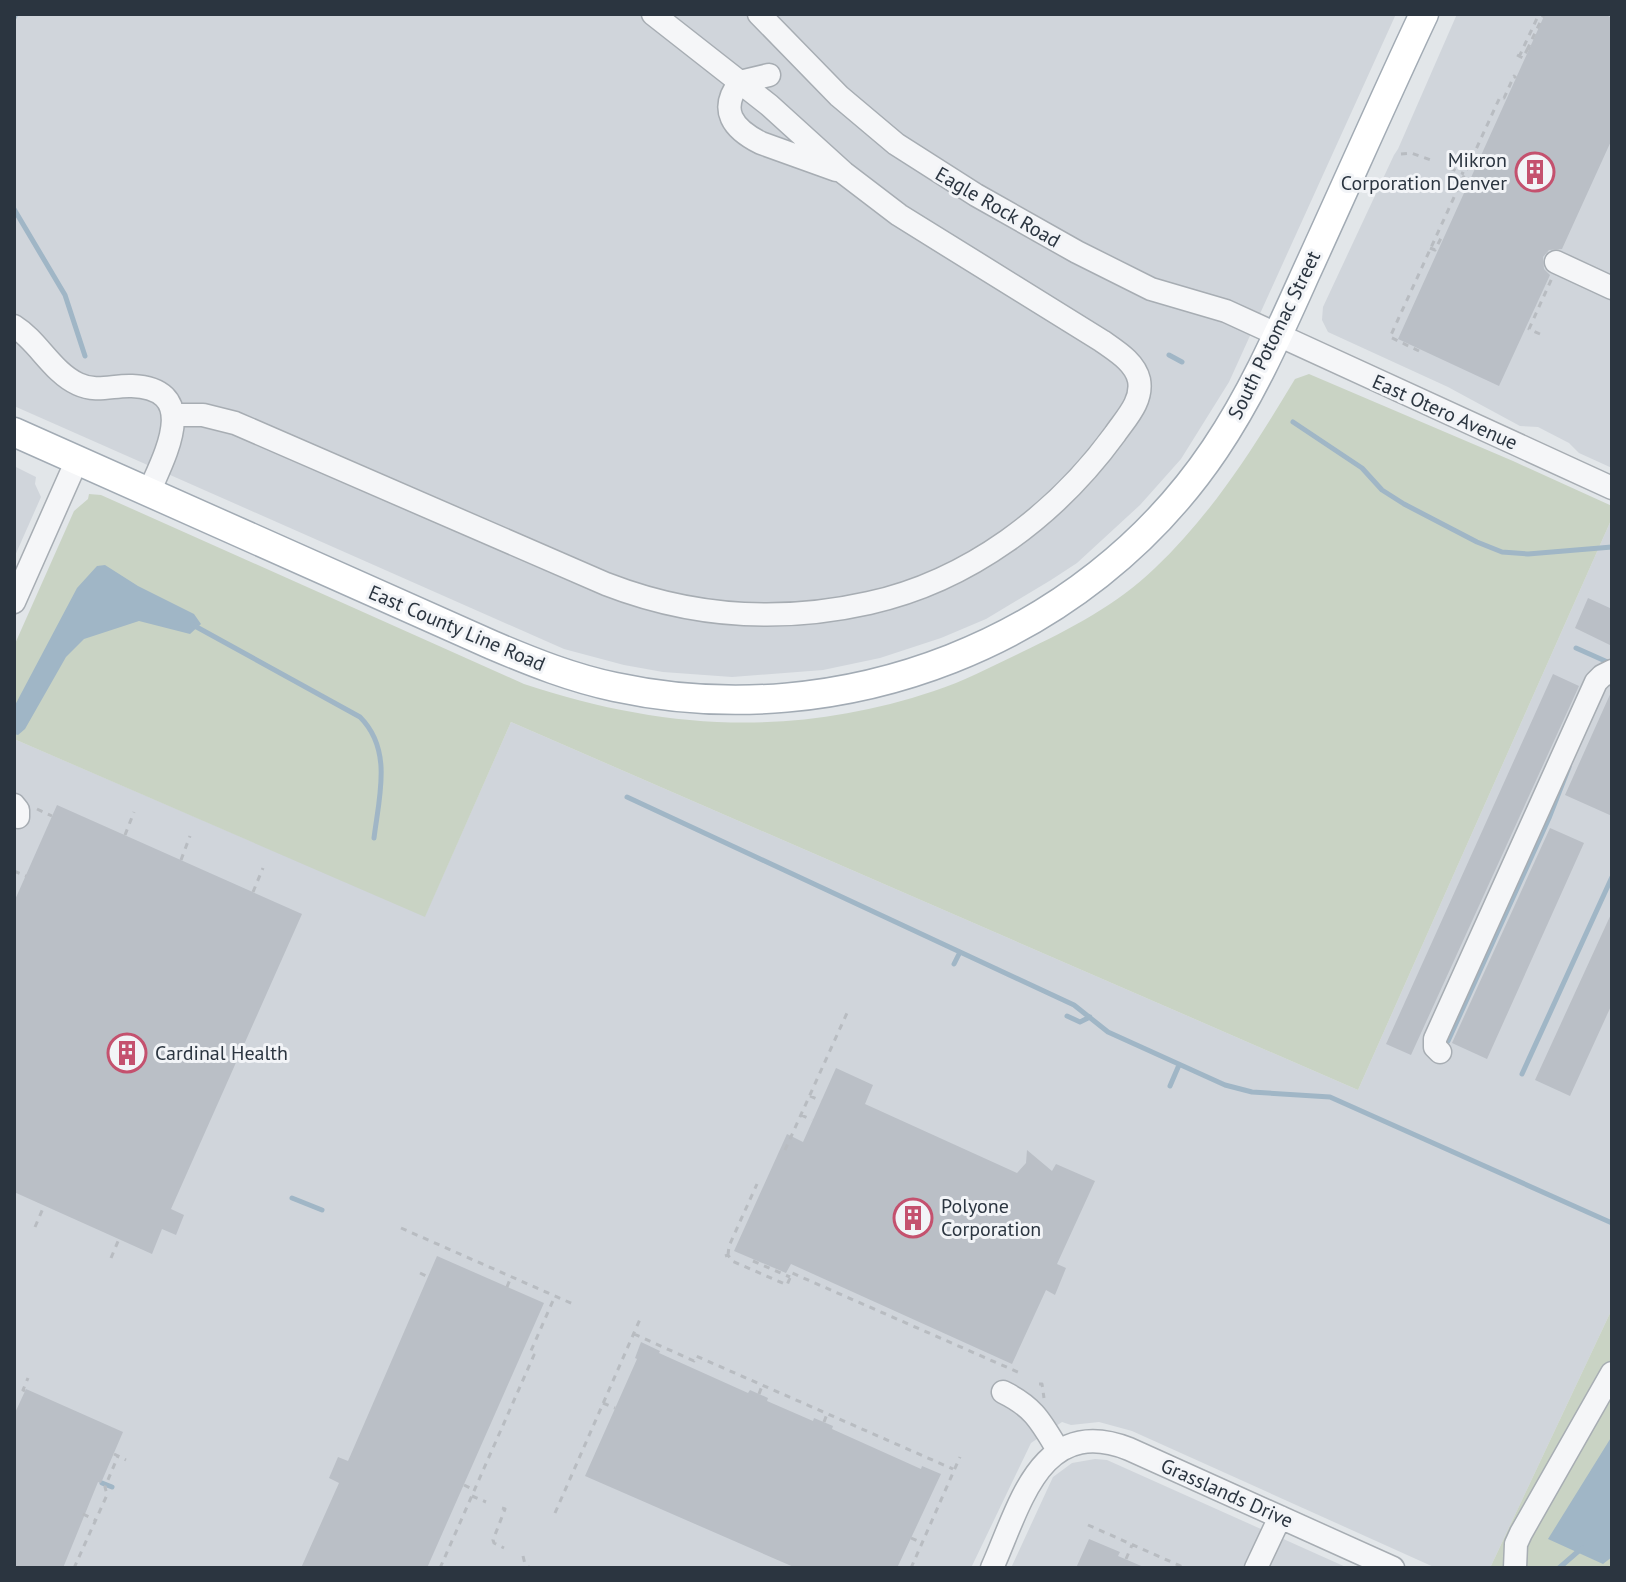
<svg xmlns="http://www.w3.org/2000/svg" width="1626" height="1582" font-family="'PT Sans',sans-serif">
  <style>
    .built { fill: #d0d5db }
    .green { fill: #c9d3c4 }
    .water { fill: #a0b6c6 }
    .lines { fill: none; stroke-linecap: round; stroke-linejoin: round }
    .stream { stroke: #a0b6c6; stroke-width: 5 }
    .building { fill: #babfc6 }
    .minor-casing { stroke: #a7adb3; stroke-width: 25 }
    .major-casing { stroke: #a2abb4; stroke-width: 31 }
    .path { stroke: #b8bcc1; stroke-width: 3; stroke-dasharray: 6 6; stroke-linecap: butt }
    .minor { stroke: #f5f6f8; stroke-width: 22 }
    .major { stroke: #fff; stroke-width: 28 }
    .labels { text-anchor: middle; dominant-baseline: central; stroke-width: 6; stroke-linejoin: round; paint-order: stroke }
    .poi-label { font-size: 20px; fill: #2b3540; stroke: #f2f4f7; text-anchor: start }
    .street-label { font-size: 20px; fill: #2b3540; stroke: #f2f4f7 }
  </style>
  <rect width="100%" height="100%" fill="#e2e6e9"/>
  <path class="built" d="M14,14H1396L1229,382L1181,459L1140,505L1077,563L1051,580L986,619L941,638L880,658L823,670L732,677L663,672L624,665L564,649L14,406Z
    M1457,14H1612V468L1579,453L1569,443L1538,427L1520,426L1448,387L1328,332L1322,320L1323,307L1394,155L1398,149Z
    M14,466L36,477L35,484L41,497L14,558Z
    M1612,518V1309L1490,1568H1436L1132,1431L1099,1422L1071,1425L1062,1422L1031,1443L971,1568H14V739L425,916L511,722L1358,1090Z
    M1095,1459L1107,1460L1348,1568H1011L1053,1477L1072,1463Z"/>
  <path class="green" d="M1309,374L1513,461L1612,506V518L1358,1090L511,722L425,917L14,739V646L74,511L88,499L89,494L101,495L524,684C663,730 793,738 934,691C964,681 993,666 1022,652C1070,629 1117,605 1155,568C1213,513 1254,447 1295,379Z
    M1612,1309V1568H1490Z"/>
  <path class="water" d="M105,565L138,586L194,614L201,624L190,634L139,621L84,639L66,657L25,729L18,735L14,734V707L77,588L97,566Z
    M1612,1436V1557L1603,1564L1548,1539Z"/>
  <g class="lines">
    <path class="stream" d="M14,18L16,14
      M14,209L65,295L85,356
      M1169,355L1182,362
      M1293,422L1362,468L1382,490L1404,504L1477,542L1502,552L1528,554L1612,547
      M193,625L360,717C393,750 379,797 374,838
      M1576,648L1612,664
      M627,797L1074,1005L1108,1032L1225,1085L1252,1092L1330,1097L1612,1223
      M954,964L960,952
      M1067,1016L1080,1022L1090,1017
      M1448,1041L1549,818L1569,767
      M1522,1074L1612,877
      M1170,1086L1179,1065
      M292,1198L322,1210
      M102,1483L112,1487
      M1559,1568L1582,1548"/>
  </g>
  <path class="building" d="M1545,14H1604L1612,18V139L1562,249L1549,250L1543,257L1544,269L1550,275L1499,386L1398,339Z
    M1588,598L1612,609V646L1575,628Z
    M1553,674L1579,686L1411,1055L1386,1044Z
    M1612,690V816L1565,795Z
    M57,805L302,914L171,1209L184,1215L176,1235L162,1229L152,1254L14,1192V902Z
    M1550,828L1584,843L1487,1059L1452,1043Z
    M1612,912V1004L1570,1096L1535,1080Z
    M836,1068L873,1085L865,1104L1017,1173L1026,1163L1027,1150L1052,1171L1056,1164L1095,1181L1057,1264L1066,1268L1055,1295L1046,1290L1012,1364L791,1264L786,1273L734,1251L787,1134L803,1142Z
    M437,1256L544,1303L427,1568H301L339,1483L329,1478L338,1457L348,1461Z
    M641,1342L660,1351L659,1353L748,1393L750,1390L768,1398L767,1401L813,1421L814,1418L833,1426L832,1429L921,1469L922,1466L941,1474L897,1568H796L585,1476L637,1359L635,1358Z
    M26,1389L123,1432L101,1483L98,1482L63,1568H14V1415Z
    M1089,1539L1120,1552L1118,1556L1146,1568H1076Z"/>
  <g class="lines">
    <g class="minor-casing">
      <path id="minor" d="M759,14L839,96L896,144L976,195L1077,252L1151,289L1226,311L1612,488
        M769,75L740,82C718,110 733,129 761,143L836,170
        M1556,262L1612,288
        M14,326C38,341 52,372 78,384C97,393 113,385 132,386C202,389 164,457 149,492
        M173,415H203L235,423L606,584C691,617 780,623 869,603C969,581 1056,515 1115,434C1126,418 1143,401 1139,380C1135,362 1116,351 1102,341L899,215L844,173L769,105L653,14
        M14,602L77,460
        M14,805L18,810V817
        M1440,1052L1435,1047V1039L1596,682L1602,676L1612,671
        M1003,1392C1034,1407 1041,1422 1058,1450
        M992,1568C1020,1506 1040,1414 1129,1449L1393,1568
        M1256,1568L1280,1517
        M1515,1568L1516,1544L1521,1533L1612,1373"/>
    </g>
    <g class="major-casing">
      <path id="major" d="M14,432L492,645C532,662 572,678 615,687C842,736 1085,642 1215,449C1252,394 1278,335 1305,275C1345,188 1383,101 1424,14"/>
    </g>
    <path class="path" d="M1530,49L1528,48L1544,14
      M1517,55L1523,58L1528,48
      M1519,57L1539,14
      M1401,154L1411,153L1431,160
      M1450,168L1464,174
      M1430,248L1435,250L1441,238L1443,239
      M1540,334L1529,329L1552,278
      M1419,351L1390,337L1500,97L1504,98L1514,76L1516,78
      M37,809L52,816
      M125,835L134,812
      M181,860L190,836
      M14,871L26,876
      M253,892L263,868
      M810,1096L821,1101
      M801,1115L812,1120
      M785,1150L847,1013
      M35,1227L44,1206
      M401,1228L573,1304
      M728,1255L729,1246L757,1184
      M725,1256L728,1255L732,1261L787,1285L792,1273L1020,1373
      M111,1258L119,1239
      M753,1261L790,1277
      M420,1273L428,1277
      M507,1287L511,1277
      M634,1334L694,1361L696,1356L953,1469
      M1039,1384H1042L1044,1398
      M25,1391L23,1390L28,1378
      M759,1394L762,1386
      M603,1403L615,1408
      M824,1422L827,1414
      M114,1454L126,1460
      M464,1485L474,1490
      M472,1496L486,1502
      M502,1508L505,1509L493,1540L494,1543L504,1548
      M555,1513L641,1317
      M83,1514L95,1520
      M1088,1525L1185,1568
      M911,1538L922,1543
      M523,1556L525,1564L530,1568
      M1126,1559L1132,1545
      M74,1568L107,1495L105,1487L118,1456
      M440,1568L534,1355L530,1353L555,1296
      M911,1568L960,1457"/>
    <use href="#minor" class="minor"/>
    <use href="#major" class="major"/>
  </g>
  <defs>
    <g id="building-ring" transform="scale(2)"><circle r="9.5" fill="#f2f4f7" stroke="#c4516e" stroke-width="1.5"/><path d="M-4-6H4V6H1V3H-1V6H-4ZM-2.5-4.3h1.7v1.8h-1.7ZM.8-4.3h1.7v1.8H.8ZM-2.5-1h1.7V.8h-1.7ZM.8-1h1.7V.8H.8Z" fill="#c4516e"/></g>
  </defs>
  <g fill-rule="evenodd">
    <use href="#building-ring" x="1535" y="172"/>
    <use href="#building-ring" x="127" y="1053"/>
    <use href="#building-ring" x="913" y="1218"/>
  </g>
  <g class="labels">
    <g class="poi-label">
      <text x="1507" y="160" text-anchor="end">Mikron<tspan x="1507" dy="23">Corporation Denver</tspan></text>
      <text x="155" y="1053">Cardinal Health</text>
      <text x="941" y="1206">Polyone<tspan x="941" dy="23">Corporation</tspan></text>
    </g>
    <g class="street-label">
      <text transform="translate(998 207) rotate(30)">Eagle Rock Road</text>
      <text transform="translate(1274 335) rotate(-64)">South Potomac Street</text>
      <text transform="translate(1445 412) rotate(24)">East Otero Avenue</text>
      <text transform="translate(457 628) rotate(23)">East County Line Road</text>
      <text transform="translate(1227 1493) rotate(24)">Grasslands Drive</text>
    </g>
  </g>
  <rect width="1626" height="1582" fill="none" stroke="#2b3540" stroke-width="32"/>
</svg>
